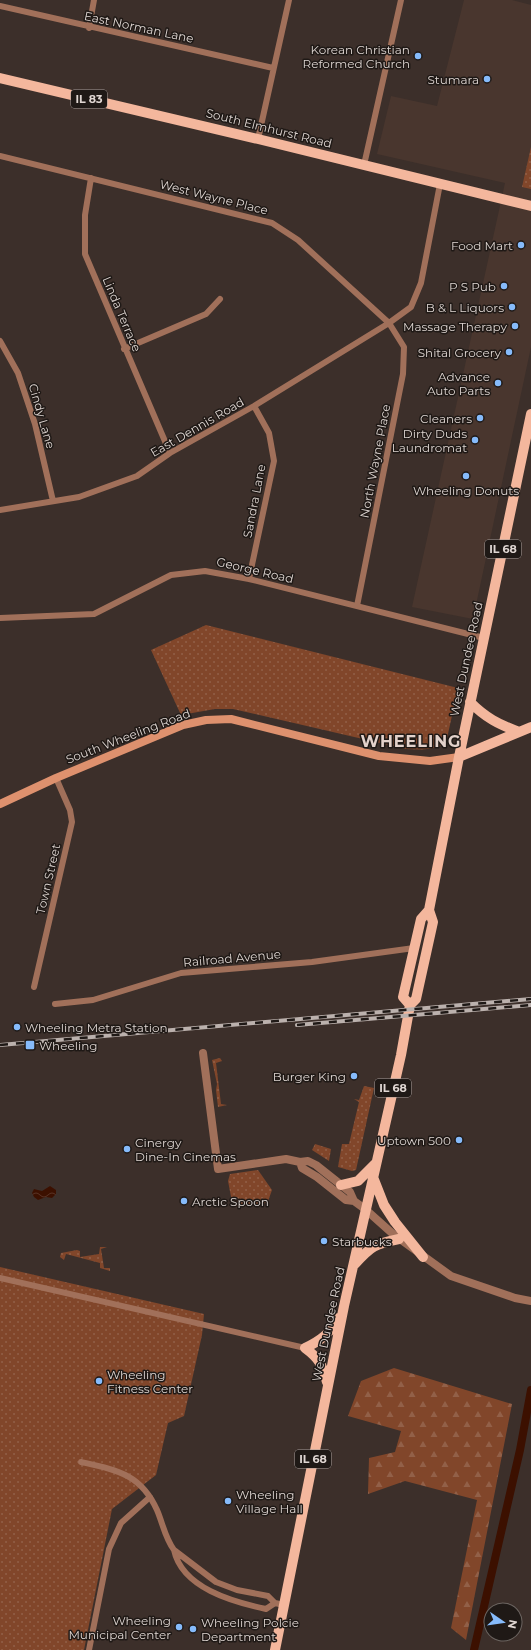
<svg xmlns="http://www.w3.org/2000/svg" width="531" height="1650" font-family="Montserrat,sans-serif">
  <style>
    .built { fill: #49362e }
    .green { fill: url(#green-dots) }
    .forest { fill: url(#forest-firs) }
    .water { fill: url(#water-waves) }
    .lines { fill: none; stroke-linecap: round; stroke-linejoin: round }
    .canal { stroke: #3c1000; stroke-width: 8 }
    .minor { stroke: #a1705a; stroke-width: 6 }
    .tertiary { stroke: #a1705a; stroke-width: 8 }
    .secondary { stroke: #de916e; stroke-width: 8 }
    .primary { stroke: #f4b79d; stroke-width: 10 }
    .rail-casing { stroke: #bbb1ad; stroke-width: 4 }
    .rail { stroke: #1f1916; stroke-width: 2.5; stroke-dasharray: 8; stroke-linecap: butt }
    .poi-dot { fill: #86bbfb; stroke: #1f1916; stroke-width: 1.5 }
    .labels { text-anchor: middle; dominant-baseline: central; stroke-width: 3; stroke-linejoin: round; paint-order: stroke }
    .shield { fill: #1f1916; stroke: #a59d9a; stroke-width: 1 }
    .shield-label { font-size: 11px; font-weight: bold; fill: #dfd6d2 }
    .street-label { font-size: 12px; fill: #dfd6d2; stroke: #1f1916 }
    .poi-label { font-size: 12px; fill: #dfd6d2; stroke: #1f1916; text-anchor: end }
    .district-label { font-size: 16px; font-weight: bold; letter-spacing: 1px; fill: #e3d2cb; stroke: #1f1916 }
  </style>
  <defs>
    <pattern id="green-dots" width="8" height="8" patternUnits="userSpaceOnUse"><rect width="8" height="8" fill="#81462a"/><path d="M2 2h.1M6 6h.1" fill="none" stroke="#926048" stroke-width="1.8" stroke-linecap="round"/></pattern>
    <pattern id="forest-firs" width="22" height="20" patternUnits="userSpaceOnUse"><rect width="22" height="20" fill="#81462a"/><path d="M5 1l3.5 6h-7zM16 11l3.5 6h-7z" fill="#926048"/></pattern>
    <pattern id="water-waves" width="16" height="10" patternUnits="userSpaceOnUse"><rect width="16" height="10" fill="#3c1000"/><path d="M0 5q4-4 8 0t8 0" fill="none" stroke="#583224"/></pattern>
  </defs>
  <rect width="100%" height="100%" fill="#3c2f2a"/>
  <path class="built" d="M464,0H512L531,5V347L473,619L412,607L505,183L377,154L391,96L437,106Z"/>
  <path class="green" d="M531,147V189L522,187Z
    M206,625L458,688L446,743C435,750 420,750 406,749L233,709H215L181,715L151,650Z
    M220,1058L222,1061L216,1063L221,1104L227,1105L218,1107L216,1090L217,1084L212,1060Z
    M364,1086L374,1088L356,1170L352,1171L338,1167L342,1144H349L359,1102L354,1099L359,1100Z
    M315,1144L331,1149L329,1161L312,1150Z
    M258,1170L272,1190L267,1204L266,1203L233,1207L228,1181L230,1174Z
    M100,1247H107L101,1249L104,1268H110V1271L100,1268V1263L66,1254L64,1260L60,1257L61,1253L77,1250L80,1251V1257L99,1254Z
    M0,1267L204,1314L202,1335L184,1416L168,1423L156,1475L112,1509L84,1650H0Z"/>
  <path class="forest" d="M394,1368L512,1404L466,1640L451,1628L477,1500L405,1481L368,1494L369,1458L395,1452L401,1431L348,1416L361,1381Z"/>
  <path class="water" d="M50,1186L56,1190V1194L52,1198L46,1197L38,1200L34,1197L32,1193L34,1189L42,1191Z"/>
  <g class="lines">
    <path class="canal" d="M474,1650L520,1450L531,1390"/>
    <path class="minor" d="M0,6L273,68
      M89,28L94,0
      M258,139L289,0
      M0,156L272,223L298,240L389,323L404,347L403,374L357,606
      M364,165L401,0
      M91,178L85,215V254L170,453
      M0,341L18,373L35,424L53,501
      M124,349L206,314L220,299
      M0,510L79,497L137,476L170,453L254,406L389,323L411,307L421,283L440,184
      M249,579L274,461L269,433L254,406
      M0,618L94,614L171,575L205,571L249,579L484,638
      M34,987L72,822L70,810L56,778
      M55,1004L93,1000L181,973L312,962L414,948
      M0,1278L305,1348
      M81,1462C117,1470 141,1474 157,1510C163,1524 165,1538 174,1550
      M275,1603L266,1609C233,1602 182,1588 174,1550L216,1582L237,1590L268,1596L275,1603L284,1605
      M89,1650L109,1549L121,1523L150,1497"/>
    <path class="tertiary" d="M203,1053L218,1169L286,1159L300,1162L308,1161L316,1165L350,1192L354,1201
      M300,1162L302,1168L317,1177L346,1200L354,1201L365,1209L393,1234L451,1276L515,1298L531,1301"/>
    <path class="secondary" d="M0,804L56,778L183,725L206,720L231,719L379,756L430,761L459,757"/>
    <path class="primary" d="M0,78L258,139L531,206
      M470,702C486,718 498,724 519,732
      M459,757L531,727
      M410,1005L403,997L421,919L429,910
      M373,1177L384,1205L395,1222L423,1257
      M341,1185L358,1181L375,1164
      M355,1264C371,1246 375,1244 399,1239
      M327,1382C322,1365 320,1359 305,1348C320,1341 331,1333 338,1318
      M275,1650L344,1306L401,1055L410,1005L416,999L433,922L429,910L459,757L531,414"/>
    <g class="rail-casing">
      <path id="rail" d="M297,1025L531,1005
        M0,1045L531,999"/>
    </g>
    <use href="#rail" class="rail"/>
  </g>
  <g class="poi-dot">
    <circle cx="418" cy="56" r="4"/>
    <circle cx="487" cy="79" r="4"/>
    <circle cx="521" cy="245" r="4"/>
    <circle cx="504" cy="286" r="4"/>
    <circle cx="512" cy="307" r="4"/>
    <circle cx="515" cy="326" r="4"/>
    <circle cx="509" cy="352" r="4"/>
    <circle cx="498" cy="383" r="4"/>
    <circle cx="480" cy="418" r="4"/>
    <circle cx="475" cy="440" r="4"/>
    <circle cx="466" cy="476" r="4"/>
    <circle cx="17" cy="1027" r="4"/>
    <rect x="25" y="1040" width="10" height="10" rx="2"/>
    <circle cx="354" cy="1076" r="4"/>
    <circle cx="459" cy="1140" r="4"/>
    <circle cx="127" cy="1149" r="4"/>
    <circle cx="184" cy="1201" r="4"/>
    <circle cx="324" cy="1241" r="4"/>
    <circle cx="99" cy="1381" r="4"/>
    <circle cx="228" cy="1501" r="4"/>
    <circle cx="179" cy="1627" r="4"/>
    <circle cx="193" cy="1629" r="4"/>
  </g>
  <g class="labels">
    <g class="shield">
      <rect x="71" y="90" width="36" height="18" rx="3"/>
      <rect x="485" y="540" width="36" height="18" rx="3"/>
      <rect x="375" y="1079" width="36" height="18" rx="3"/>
      <rect x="295" y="1450" width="36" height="18" rx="3"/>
    </g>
    <g class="shield-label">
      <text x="89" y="99">IL 83</text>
      <text x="503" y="549">IL 68</text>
      <text x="393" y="1088">IL 68</text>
      <text x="313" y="1459">IL 68</text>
    </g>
    <g class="street-label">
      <text transform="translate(139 27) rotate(12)">East Norman Lane</text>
      <text transform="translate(269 128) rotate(14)">South Elmhurst Road</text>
      <text transform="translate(214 197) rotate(14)">West Wayne Place</text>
      <text transform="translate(122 314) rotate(67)">Linda Terrace</text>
      <text transform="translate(42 416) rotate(74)">Cindy Lane</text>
      <text transform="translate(197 427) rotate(-30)">East Dennis Road</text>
      <text transform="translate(375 461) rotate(-79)">North Wayne Place</text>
      <text transform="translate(254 501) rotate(-79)">Sandra Lane</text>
      <text transform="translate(255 570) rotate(13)">George Road</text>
      <text transform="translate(466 659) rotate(-78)">West Dundee Road</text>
      <text transform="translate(128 736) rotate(-21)">South Wheeling Road</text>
      <text transform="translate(48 879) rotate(-77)">Town Street</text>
      <text transform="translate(232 958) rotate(-5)">Railroad Avenue</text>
      <text transform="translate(328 1324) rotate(-78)">West Dundee Road</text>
    </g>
    <g class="poi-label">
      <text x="410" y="49">Korean Christian<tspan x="410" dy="14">Reformed Church</tspan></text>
      <text x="479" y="79">Stumara</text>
      <text x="513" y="245">Food Mart</text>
      <text x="496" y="286">P S Pub</text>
      <text x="504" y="307">B &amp; L Liquors</text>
      <text x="507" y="326">Massage Therapy</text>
      <text x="501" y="352">Shital Grocery</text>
      <text x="490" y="376">Advance<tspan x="490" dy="14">Auto Parts</tspan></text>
      <text x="472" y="418">Cleaners</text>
      <text x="467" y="433">Dirty Duds<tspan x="467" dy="14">Laundromat</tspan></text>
      <text x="466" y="490" text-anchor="middle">Wheeling Donuts</text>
      <text x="25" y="1027" text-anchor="start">Wheeling Metra Station</text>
      <text x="39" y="1045" text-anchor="start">Wheeling</text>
      <text x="346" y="1076">Burger King</text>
      <text x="451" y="1140">Uptown 500</text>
      <text x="135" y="1142" text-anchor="start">Cinergy<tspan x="135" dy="14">Dine-In Cinemas</tspan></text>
      <text x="192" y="1201" text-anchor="start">Arctic Spoon</text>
      <text x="332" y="1241" text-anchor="start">Starbucks</text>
      <text x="107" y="1374" text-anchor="start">Wheeling<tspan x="107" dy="14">Fitness Center</tspan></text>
      <text x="236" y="1494" text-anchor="start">Wheeling<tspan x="236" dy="14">Village Hall</tspan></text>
      <text x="171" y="1620">Wheeling<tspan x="171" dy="14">Municipal Center</tspan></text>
      <text x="201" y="1622" text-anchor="start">Wheeling Polcie<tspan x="201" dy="14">Department</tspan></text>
    </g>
    <g class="district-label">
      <text x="411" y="741">WHEELING</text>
    </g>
  </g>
  <g transform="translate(503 1622) rotate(103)"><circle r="19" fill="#1f1916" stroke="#6c6561"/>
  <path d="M0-3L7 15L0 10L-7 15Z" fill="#86bbfb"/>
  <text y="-6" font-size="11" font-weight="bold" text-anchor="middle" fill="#dfd6d2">N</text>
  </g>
</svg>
